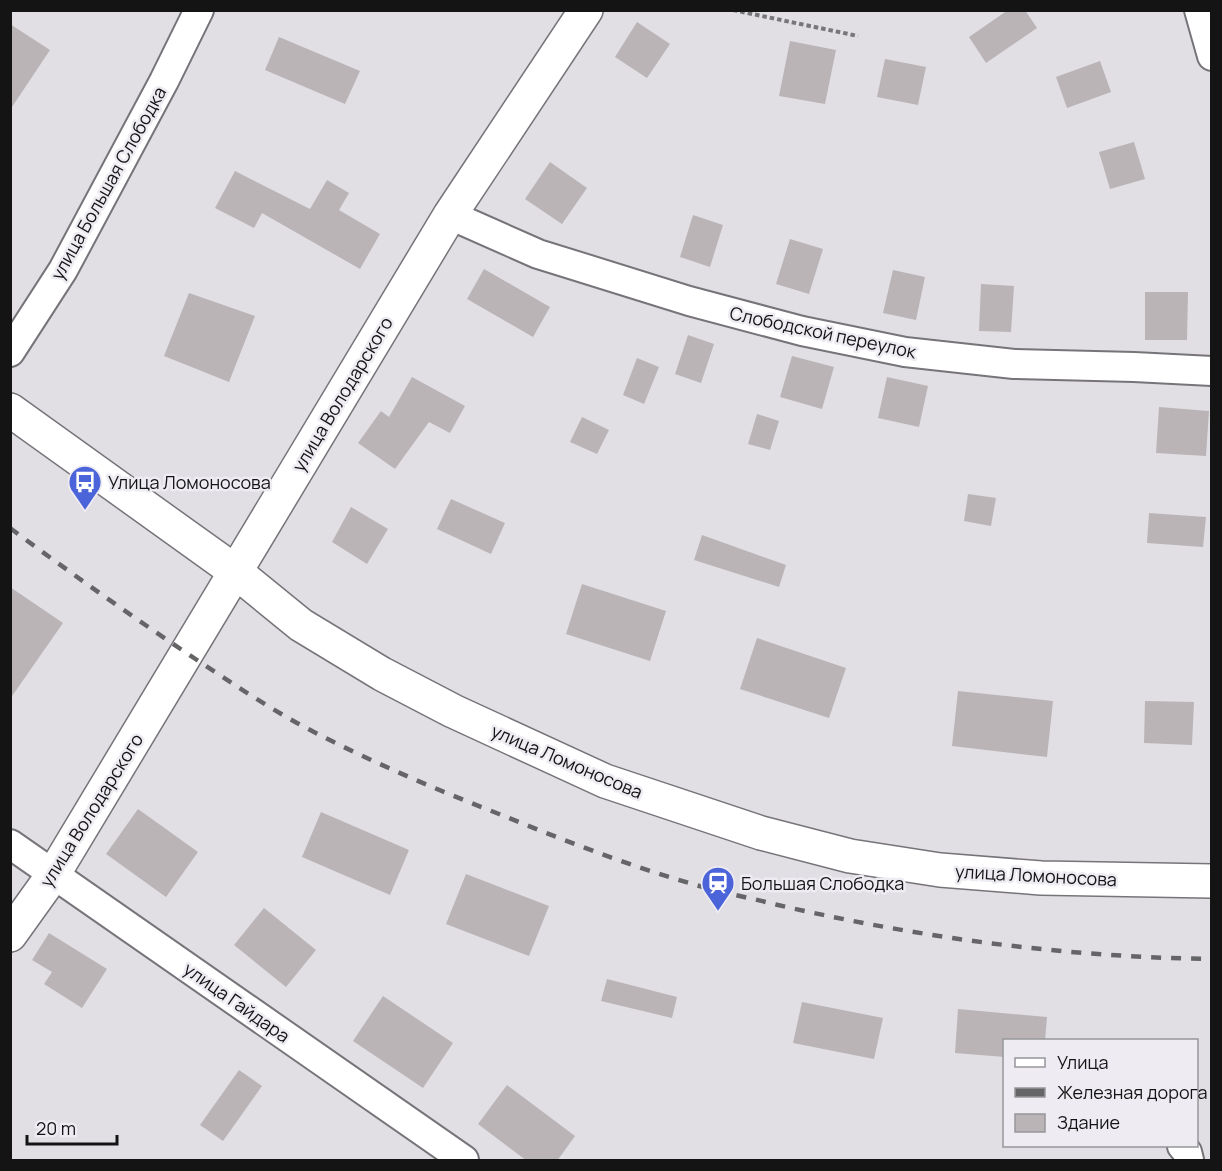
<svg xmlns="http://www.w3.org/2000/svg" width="1222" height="1171" font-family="Manrope,sans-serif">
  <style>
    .building { fill: #bab4b6 }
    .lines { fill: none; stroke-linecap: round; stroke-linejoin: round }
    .street-casing { stroke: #767479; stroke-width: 32 }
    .secondary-casing { stroke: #767479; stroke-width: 36 }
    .primary-casing { stroke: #767479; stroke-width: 36 }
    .path { stroke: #777679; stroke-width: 4; stroke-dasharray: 4.5 3; stroke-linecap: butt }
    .street { stroke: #fff; stroke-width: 28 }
    .secondary { stroke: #fff; stroke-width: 33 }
    .primary { stroke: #fff; stroke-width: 33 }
    .rail { stroke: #656466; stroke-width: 4.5; stroke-dasharray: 10 10; stroke-linecap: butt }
    .labels { text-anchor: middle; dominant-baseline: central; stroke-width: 5; stroke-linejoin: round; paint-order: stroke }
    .street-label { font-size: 18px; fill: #141415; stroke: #eeecf2 }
    .poi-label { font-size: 18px; fill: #141415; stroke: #eeecf2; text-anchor: start }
  </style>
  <rect width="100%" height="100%" fill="#e1dfe4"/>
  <path class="building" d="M1008,10H1025L1037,28L986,63L969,37Z
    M637,22L670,44L647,78L615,57Z
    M10,24L50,50L10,110Z
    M279,37L360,71L345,104L265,70Z
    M790,41L836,50L825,104L779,96Z
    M885,59L926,67L918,105L877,97Z
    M1100,61L1111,92L1067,108L1056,77Z
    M1134,142L1145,179L1110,189L1099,152Z
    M550,162L587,188L562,224L525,199Z
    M235,171L310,209L327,180L349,193L339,210L380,234L360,269L262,213L254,228L215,208Z
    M693,215L723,225L710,267L680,257Z
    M790,239L823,249L809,294L776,284Z
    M484,269L550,307L533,337L467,299Z
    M893,270L925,277L916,320L883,313Z
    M981,284L1014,286L1011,332L979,331Z
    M1145,292H1188L1187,340H1145Z
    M189,293L255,316L229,382L164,356Z
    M688,335L714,344L701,383L675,374Z
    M792,356L834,367L822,409L780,397Z
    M637,358L659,367L644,404L623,395Z
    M412,377L465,406L450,433L429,422L395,469L358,443L381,411L389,417Z
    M887,377L928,386L919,427L878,418Z
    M1159,407L1209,411L1206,456L1156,453Z
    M757,414L779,421L770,450L748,444Z
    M582,417L609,430L597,454L570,442Z
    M968,494L996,498L991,526L964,521Z
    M451,499L505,523L491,554L437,529Z
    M351,507L388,529L367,564L332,542Z
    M1149,513L1206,517L1203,547L1147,543Z
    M702,535L786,565L779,587L694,560Z
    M582,584L666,611L650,661L566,634Z
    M10,587L63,623L10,699Z
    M757,638L846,668L829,718L740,689Z
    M958,691L1053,701L1047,757L952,746Z
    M1145,701L1194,702L1192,745L1144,743Z
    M138,809L198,852L166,897L106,854Z
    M321,812L409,850L390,895L302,857Z
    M466,874L549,906L529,956L446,924Z
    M264,908L316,950L286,987L234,945Z
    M49,933L107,969L82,1008L44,984L52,972L32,960Z
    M607,979L677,997L672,1018L601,1001Z
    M383,996L453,1043L423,1088L353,1041Z
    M802,1002L883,1018L874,1059L793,1043Z
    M958,1009L1047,1017L1045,1041H1005V1057L955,1053Z
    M239,1070L262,1086L223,1141L200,1125Z
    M507,1085L575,1136L557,1161H527L478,1124Z"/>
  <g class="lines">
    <g class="street-casing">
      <path id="street" d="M1199,10L1212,56
        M450,215L538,254L689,301L802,331L905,352L1014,364L1134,367L1212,371
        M10,352L63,270L164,81L199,10
        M10,844L464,1160
        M1182,1146L1187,1152L1189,1160"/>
    </g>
    <g class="secondary-casing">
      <path id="secondary" d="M10,410L236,572L301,625L382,674L453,711L605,781L761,833L850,856L940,870L1041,878L1212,881"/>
    </g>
    <g class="primary-casing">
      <path id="primary" d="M10,935L53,875L450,215L586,10"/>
    </g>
    <path class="path" d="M733,10L858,36"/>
    <use href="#street" class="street"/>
    <use href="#secondary" class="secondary"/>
    <use href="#primary" class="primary"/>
    <path class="rail" d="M10,528C72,574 134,618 197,660C230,682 263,704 297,723C362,758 430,787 499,814C563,840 629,866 696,885C723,893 751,898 778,905C921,938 1065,957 1212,959"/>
  </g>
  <defs>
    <g id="bus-pin" transform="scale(1.725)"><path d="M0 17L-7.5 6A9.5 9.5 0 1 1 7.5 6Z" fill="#4c64d9" stroke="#eeecf2"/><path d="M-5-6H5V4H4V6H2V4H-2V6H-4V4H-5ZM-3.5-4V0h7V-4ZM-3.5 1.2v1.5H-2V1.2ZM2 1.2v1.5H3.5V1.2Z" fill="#fff"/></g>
    <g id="station-pin" transform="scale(1.725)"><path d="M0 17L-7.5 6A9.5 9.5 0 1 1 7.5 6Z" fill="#4c64d9" stroke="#eeecf2"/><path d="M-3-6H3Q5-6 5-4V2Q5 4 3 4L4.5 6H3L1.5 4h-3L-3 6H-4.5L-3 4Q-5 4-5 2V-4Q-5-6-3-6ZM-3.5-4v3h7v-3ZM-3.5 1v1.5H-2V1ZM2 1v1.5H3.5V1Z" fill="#fff"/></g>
  </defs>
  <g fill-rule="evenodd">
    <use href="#bus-pin" x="85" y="482"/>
    <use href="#station-pin" x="718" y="883"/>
  </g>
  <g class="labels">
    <g class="street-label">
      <text transform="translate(108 183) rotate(-61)">улица Большая Слободка</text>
      <text transform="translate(823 332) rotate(12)">Слободской переулок</text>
      <text transform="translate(342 394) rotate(-59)">улица Володарского</text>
      <text transform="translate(567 761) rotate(23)">улица Ломоносова</text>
      <text transform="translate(91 810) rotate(-58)">улица Володарского</text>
      <text transform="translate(1036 875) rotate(3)">улица Ломоносова</text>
      <text transform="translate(237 1002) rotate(35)">улица Гайдара</text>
    </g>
    <g class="poi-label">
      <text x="108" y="482">Улица Ломоносова</text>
      <text x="741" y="883">Большая Слободка</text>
    </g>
  </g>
  <rect width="1222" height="1171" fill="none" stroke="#141415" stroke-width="24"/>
  <rect x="1003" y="1039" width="195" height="108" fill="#eeecf2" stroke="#97969a" stroke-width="1.5"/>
  <rect x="1015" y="1058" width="30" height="9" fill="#ffffff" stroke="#97969a" stroke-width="1.5"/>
  <text x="1057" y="1069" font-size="18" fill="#141415">Улица</text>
  <rect x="1015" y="1088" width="30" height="9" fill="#656466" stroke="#97969a" stroke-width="1.5"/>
  <text x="1057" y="1099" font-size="18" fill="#141415">Железная дорога</text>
  <rect x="1015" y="1114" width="30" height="18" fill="#bab4b6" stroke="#97969a" stroke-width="1.5"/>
  <text x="1057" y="1129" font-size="18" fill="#141415">Здание</text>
  <path d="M27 1135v9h90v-9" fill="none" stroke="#141415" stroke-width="3"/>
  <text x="36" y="1135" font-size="18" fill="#141415" stroke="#eeecf2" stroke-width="4.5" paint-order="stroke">20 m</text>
</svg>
